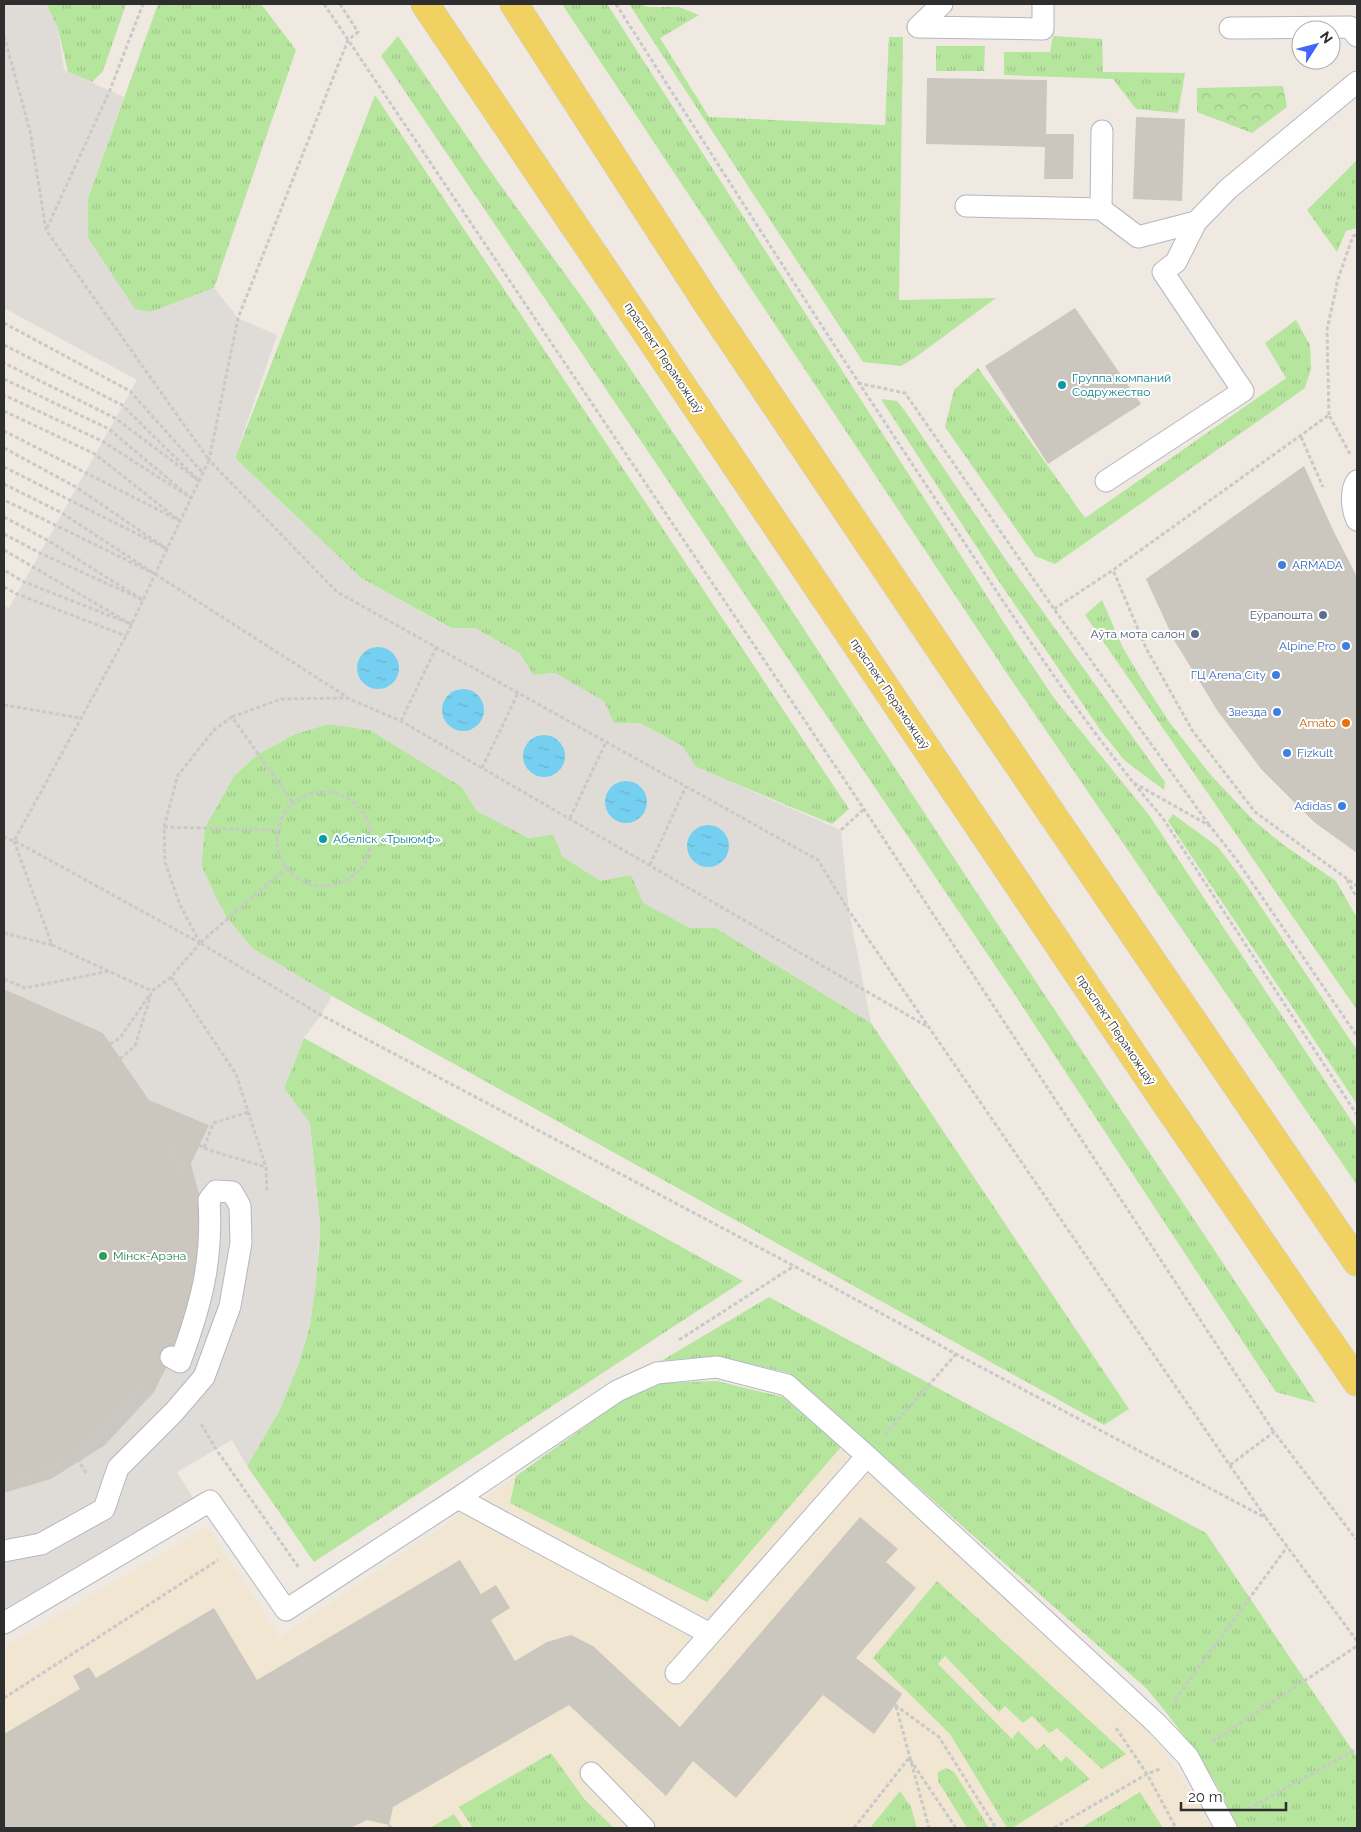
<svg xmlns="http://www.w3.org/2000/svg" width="1361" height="1832" font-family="Raleway,sans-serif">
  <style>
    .education { fill: #f0e6d1 }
    .grass { fill: url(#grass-tufts) }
    .forest { fill: url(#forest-crowns) }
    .plaza { fill: #dfdcd8 }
    .water { fill: url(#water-ripples) }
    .building { fill: #cbc7bf }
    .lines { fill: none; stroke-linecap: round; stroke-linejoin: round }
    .lane-casing { stroke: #b4b7c1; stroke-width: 23 }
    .primary-casing { stroke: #c9c9c9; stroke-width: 29 }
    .path { stroke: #c9c9c9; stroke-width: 3; stroke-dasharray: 4 2.5; stroke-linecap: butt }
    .lane { stroke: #fff; stroke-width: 21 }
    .primary { stroke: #f2d163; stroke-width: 28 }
    .culture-dot { fill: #0f9aa8; stroke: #fff; stroke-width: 2 }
    .shop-dot { fill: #3f7fe0; stroke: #fff; stroke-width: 2 }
    .service-dot { fill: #5c6f8a; stroke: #fff; stroke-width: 2 }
    .food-dot { fill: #e8710a; stroke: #fff; stroke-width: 2 }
    .leisure-dot { fill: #2e9e5b; stroke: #fff; stroke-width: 2 }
    .labels { text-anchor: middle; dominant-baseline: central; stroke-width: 4; stroke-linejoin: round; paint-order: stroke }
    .street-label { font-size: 12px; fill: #2e2e2e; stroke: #fff }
    .culture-label { font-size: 12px; fill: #0d838f; stroke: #fff; text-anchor: start }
    .shop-label { font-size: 12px; fill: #366cbe; stroke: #fff; text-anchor: end }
    .service-label { font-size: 12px; fill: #4e5e75; stroke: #fff; text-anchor: end }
    .food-label { font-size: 12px; fill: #c56008; stroke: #fff; text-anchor: end }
    .leisure-label { font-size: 12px; fill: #27864d; stroke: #fff; text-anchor: start }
  </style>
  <defs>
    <pattern id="grass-tufts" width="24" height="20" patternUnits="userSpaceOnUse" patternTransform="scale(1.25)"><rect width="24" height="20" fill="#b6e59e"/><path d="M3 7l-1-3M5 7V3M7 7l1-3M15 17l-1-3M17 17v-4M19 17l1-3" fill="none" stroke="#9dc588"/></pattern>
    <pattern id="forest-crowns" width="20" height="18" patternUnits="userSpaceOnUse" patternTransform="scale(1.25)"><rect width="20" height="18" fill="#b6e59e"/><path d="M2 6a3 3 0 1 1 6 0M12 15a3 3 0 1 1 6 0" fill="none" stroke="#9dc588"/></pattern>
    <pattern id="water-ripples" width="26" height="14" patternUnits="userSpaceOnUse" patternTransform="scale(1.25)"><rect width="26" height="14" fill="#75cff0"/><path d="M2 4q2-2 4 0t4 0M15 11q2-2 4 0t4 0" fill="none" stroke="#66b2ce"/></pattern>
  </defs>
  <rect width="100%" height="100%" fill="#efe9e1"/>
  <path class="education" d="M717,1381L783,1397L841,1447L1130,1709L1164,1751L1204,1813L1211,1828H4V1648L207,1527L280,1638L516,1476L621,1401L662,1383Z"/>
  <path class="grass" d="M46,4H126L103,71L92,82L68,72L58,28Z
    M158,4H261L296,50L214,288L151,312L135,310L88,238V198Z
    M562,4H607L1015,640L1054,698L1149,815L1357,1129V1185L1008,675Z
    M629,4H639L648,7H679L699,15L660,38L709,117L885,125L889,37H903L899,300L996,298L913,359L901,366L863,362Z
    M398,36L496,179L589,307L779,591L975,890L1316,1403L1276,1392L1013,992L381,56Z
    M1053,36L1102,39L1103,72L1185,73L1178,113L1136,109L1113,79L1004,75V52H1050Z
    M936,46H985L984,71H936Z
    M375,95L849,809L832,824L696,767L682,746L640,723H614L555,673L533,675L520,654L475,628H451L361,578L235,458Z
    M1357,160V228L1346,231L1337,252L1307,210Z
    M1296,320L1310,345L1311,369L1305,388L1055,564L1035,556L945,427L954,390L978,368L1085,518L1286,378L1265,343Z
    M881,399L897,401L905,411L1006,560L1165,782L1164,790L1125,761L1101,731L996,577Z
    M1102,600L1123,648L1142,680L1170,723L1210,774L1253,820L1285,846L1336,881L1357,918V1010L1085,615Z
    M328,724L370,730L462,787L477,811L529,838L553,834L563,857L631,875L690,928H716L871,1023L1129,1409L1104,1425L332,996L253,949L227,918L216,898L201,865L205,827L234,776L258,754L295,734Z
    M1173,814L1218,847L1243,880L1357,1050V1104L1168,821Z
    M304,1038L743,1281L314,1562L247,1466L278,1413L299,1363L310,1325L319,1251L320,1225L310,1124L284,1088Z
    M769,1297L1206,1533L1357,1757V1828H1237C1217,1776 1182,1732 1147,1689L789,1373L716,1356L661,1361Z
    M717,1381L783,1397L841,1447L707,1602L510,1503L516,1476L621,1401L662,1383Z
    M937,1581L1126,1754L1102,1769L1057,1728L1049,1733L1032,1716L1023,1723L1005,1706L999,1712L945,1656L938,1664L1012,1739L1018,1731L1037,1750L1044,1744L1061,1762L1066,1756L1090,1779L1012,1828H1007L950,1734L873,1658Z
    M551,1753L585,1800L614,1828H473L459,1807Z
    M946,1768L954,1772L989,1828H967L938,1781V1772Z
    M900,1791L911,1807L917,1828H870Z
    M1140,1792L1163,1828H1081Z
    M454,1814L463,1828H430Z"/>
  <path class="forest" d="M1283,86L1287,107L1252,133L1197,112V88Z"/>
  <path class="plaza" d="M4,4H46L58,28L64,70L124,97L88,198V238L135,309L151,312L214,288L238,318L277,335L235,458L361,578L450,628H475L520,654L533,675L555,673L604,701L614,723H640L682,746L696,767L841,830L849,911L871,1023L716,928H690L643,903L631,875L600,881L563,857L553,834L529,838L477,811L462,787L370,730L328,724L295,734L258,754L234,776L205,827L201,865L216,898L227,918L253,949L332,996L321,1015L304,1038L284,1088L310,1123L320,1225L316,1283L310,1325L299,1363L278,1413L247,1466L232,1440L177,1472L193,1498L4,1609V1493L51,1479L160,1380L184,1332L203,1208L191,1164L209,1125L149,1100L103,1033L4,989V605L9,608L137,380L4,308Z"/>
  <path class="water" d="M357 668a21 21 0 1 1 42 0a21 21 0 1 1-42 0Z
    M442 710a21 21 0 1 1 42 0a21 21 0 1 1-42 0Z
    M523 756a21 21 0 1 1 42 0a21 21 0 1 1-42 0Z
    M605 802a21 21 0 1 1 42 0a21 21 0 1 1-42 0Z
    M687 846a21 21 0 1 1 42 0a21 21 0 1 1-42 0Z"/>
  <path class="building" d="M927,78L1047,80L1046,134H1074L1073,179H1044L1045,147L926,144Z
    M1136,117L1185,119L1182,201L1133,199Z
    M1075,308L1141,404L1048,464L985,366Z
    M1304,466L1333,530L1357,577V853L1314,822L1261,769L1217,710L1174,640L1146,579Z
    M4,989L103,1033L149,1100L209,1125L191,1164L203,1208L206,1230L184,1332L154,1392L105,1445L51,1479L4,1493Z
    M860,1517L898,1549L886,1562L916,1588L856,1658L902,1694L895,1705L874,1734L823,1695L736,1798L693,1761L666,1796L569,1705L393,1807L389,1825L367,1820L350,1828H4V1734L80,1689L73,1676L89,1667L96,1678L214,1608L257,1680L460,1560L481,1594L496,1585L510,1608L491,1620L515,1661L547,1642L571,1635L593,1646L680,1727Z"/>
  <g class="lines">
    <g class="lane-casing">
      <path id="lane" d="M918,27L1043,29V4
        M918,27L942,4
        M1230,28L1350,27L1357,36
        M966,206L1101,209L1138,237L1196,222L1176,262L1163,272L1243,391L1106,481
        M1101,209L1102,131
        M1196,222L1228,189L1357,82
        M1357,481C1350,490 1352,510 1357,520
        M458,1498L710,1634
        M4,1551L41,1544L104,1509L118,1468L174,1412L204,1377L230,1306L241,1243L240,1206L232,1192L216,1191L209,1200C213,1261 201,1305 180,1362L171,1357
        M4,1623L210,1501L286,1610L458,1498L617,1391L657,1373L717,1367L787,1385L867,1456L1157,1724L1188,1757L1226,1828
        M676,1673L867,1456
        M591,1773L644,1828"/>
    </g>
    <g class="primary-casing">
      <path id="primary" d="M425,4L1158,1092L1357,1382
        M514,4L707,303L964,685L1357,1262"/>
    </g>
    <path class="path" d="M324,4L864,809L1274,1432
      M340,4L358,32L348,40L238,318L209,460L337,592L818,860L849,911L1266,1518
      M616,4C726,177 836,350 950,521C1017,622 1083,725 1162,817L1357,1115
      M4,36L30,131L46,230L209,460L126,636L14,841L4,837
      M47,228L110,90L143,4
      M4,323L130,391L203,473
      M4,345L122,405L199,481L115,418L4,363
      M4,379L109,429L191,498L102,441L4,395
      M858,383L905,393L1054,609L1210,826
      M4,411L95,454L180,521L4,431
      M1329,415L1327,330L1338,279L1353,236L1357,235
      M1301,437L1323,487
      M4,448L76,487L167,549L4,467
      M1350,454L1329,415L1113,570L1146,648L1192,730L1255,812L1357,886
      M4,484L62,513L155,574L4,500
      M4,517L47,540L143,600L40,553L4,534
      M4,550L131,624L24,582L4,570
      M155,574L347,697
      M4,587L17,594L126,636
      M1054,609L1113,570
      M4,705L81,718
      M232,717L281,699L347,698L401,721L928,1027
      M401,721L436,648
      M482,768L518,693
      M1134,783L1210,826L1236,859L1357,1036
      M277 839a47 47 0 1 1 94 0a47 47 0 1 1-94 0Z
      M570,818L606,742
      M164,827L178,775L215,729L232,717L293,803
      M841,830L864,809
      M14,841L52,945L152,991L171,977L200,943
      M15,841L200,943
      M650,865L686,786
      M287,867L200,943L321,1015L794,1266L956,1354L1266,1518L1357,1641
      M1347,880L1357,898
      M4,933L52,945
      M200,943L180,905L165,862L164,827L277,830
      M171,977L236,1074L266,1167L267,1192
      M4,979L25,988L110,971
      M110,1044L120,1038L150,994
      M120,1059L135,1046L152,991
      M170,1143L185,1184
      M199,1145L204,1148L213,1123L249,1112
      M204,1148L215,1152L266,1167
      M679,1340L794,1266
      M201,1424L216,1449L299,1568
      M885,1435L956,1354
      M1230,1465L1274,1432L1356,1539
      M86,1473L79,1461L133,1405L129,1401L148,1374
      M4,1483C28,1476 50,1468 72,1454C94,1441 111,1419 129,1401
      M4,1698L218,1560
      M1175,1700L1287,1547
      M895,1705L939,1737L996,1828
      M896,1706L929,1828
      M1116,1728L1147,1774L1176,1828
      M1212,1742L1357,1646
      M1248,1809L1357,1749
      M389,1825L391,1828
      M854,1828L909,1758L956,1828
      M1054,1828L1147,1774L1160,1769"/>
    <use href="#lane" class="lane"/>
    <use href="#primary" class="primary"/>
  </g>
  <g class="culture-dot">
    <circle cx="1062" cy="385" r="5"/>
    <circle cx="323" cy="839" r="5"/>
  </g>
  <g class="shop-dot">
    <circle cx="1282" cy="565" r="5"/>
    <circle cx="1346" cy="646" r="5"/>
    <circle cx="1276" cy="675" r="5"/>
    <circle cx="1277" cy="712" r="5"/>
    <circle cx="1287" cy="753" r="5"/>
    <circle cx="1342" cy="806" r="5"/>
  </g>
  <g class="service-dot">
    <circle cx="1323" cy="615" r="5"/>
    <circle cx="1195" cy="634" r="5"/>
  </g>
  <circle class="food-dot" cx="1346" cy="723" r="5"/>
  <circle class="leisure-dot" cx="103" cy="1256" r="5"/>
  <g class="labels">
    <g class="street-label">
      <text transform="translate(664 358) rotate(56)">праспект Пераможцаў</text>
      <text transform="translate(890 694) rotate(56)">праспект Пераможцаў</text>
      <text transform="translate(1116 1030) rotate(56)">праспект Пераможцаў</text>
    </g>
    <g class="culture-label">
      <text x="1072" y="378">Группа компаний<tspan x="1072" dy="14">Содружество</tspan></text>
      <text x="333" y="839">Абеліск «Трыюмф»</text>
    </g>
    <g class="shop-label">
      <text x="1292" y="565" text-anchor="start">ARMADA</text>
      <text x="1336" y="646">Alpine Pro</text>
      <text x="1266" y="675">ГЦ Arena City</text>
      <text x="1267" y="712">Звезда</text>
      <text x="1297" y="753" text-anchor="start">Fizkult</text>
      <text x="1332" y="806">Adidas</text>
    </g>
    <g class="service-label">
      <text x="1313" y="615">Еўрапошта</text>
      <text x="1185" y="634">Аўта мота салон</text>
    </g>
    <g class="food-label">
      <text x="1336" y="723">Amato</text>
    </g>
    <g class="leisure-label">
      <text x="113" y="1256">Мінск-Арэна</text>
    </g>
  </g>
  <rect width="1361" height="1832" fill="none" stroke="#2e2e2e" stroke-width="10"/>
  <g transform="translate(1316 45) rotate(54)"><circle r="24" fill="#ffffff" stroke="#ababab"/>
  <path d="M0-4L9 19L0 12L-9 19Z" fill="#4264fb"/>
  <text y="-8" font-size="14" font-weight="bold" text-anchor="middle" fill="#2e2e2e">N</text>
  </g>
  <path d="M1181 1802v8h105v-8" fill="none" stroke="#2e2e2e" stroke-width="2.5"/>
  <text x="1188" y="1802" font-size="15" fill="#2e2e2e" stroke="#ffffff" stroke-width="4" paint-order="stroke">20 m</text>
</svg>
